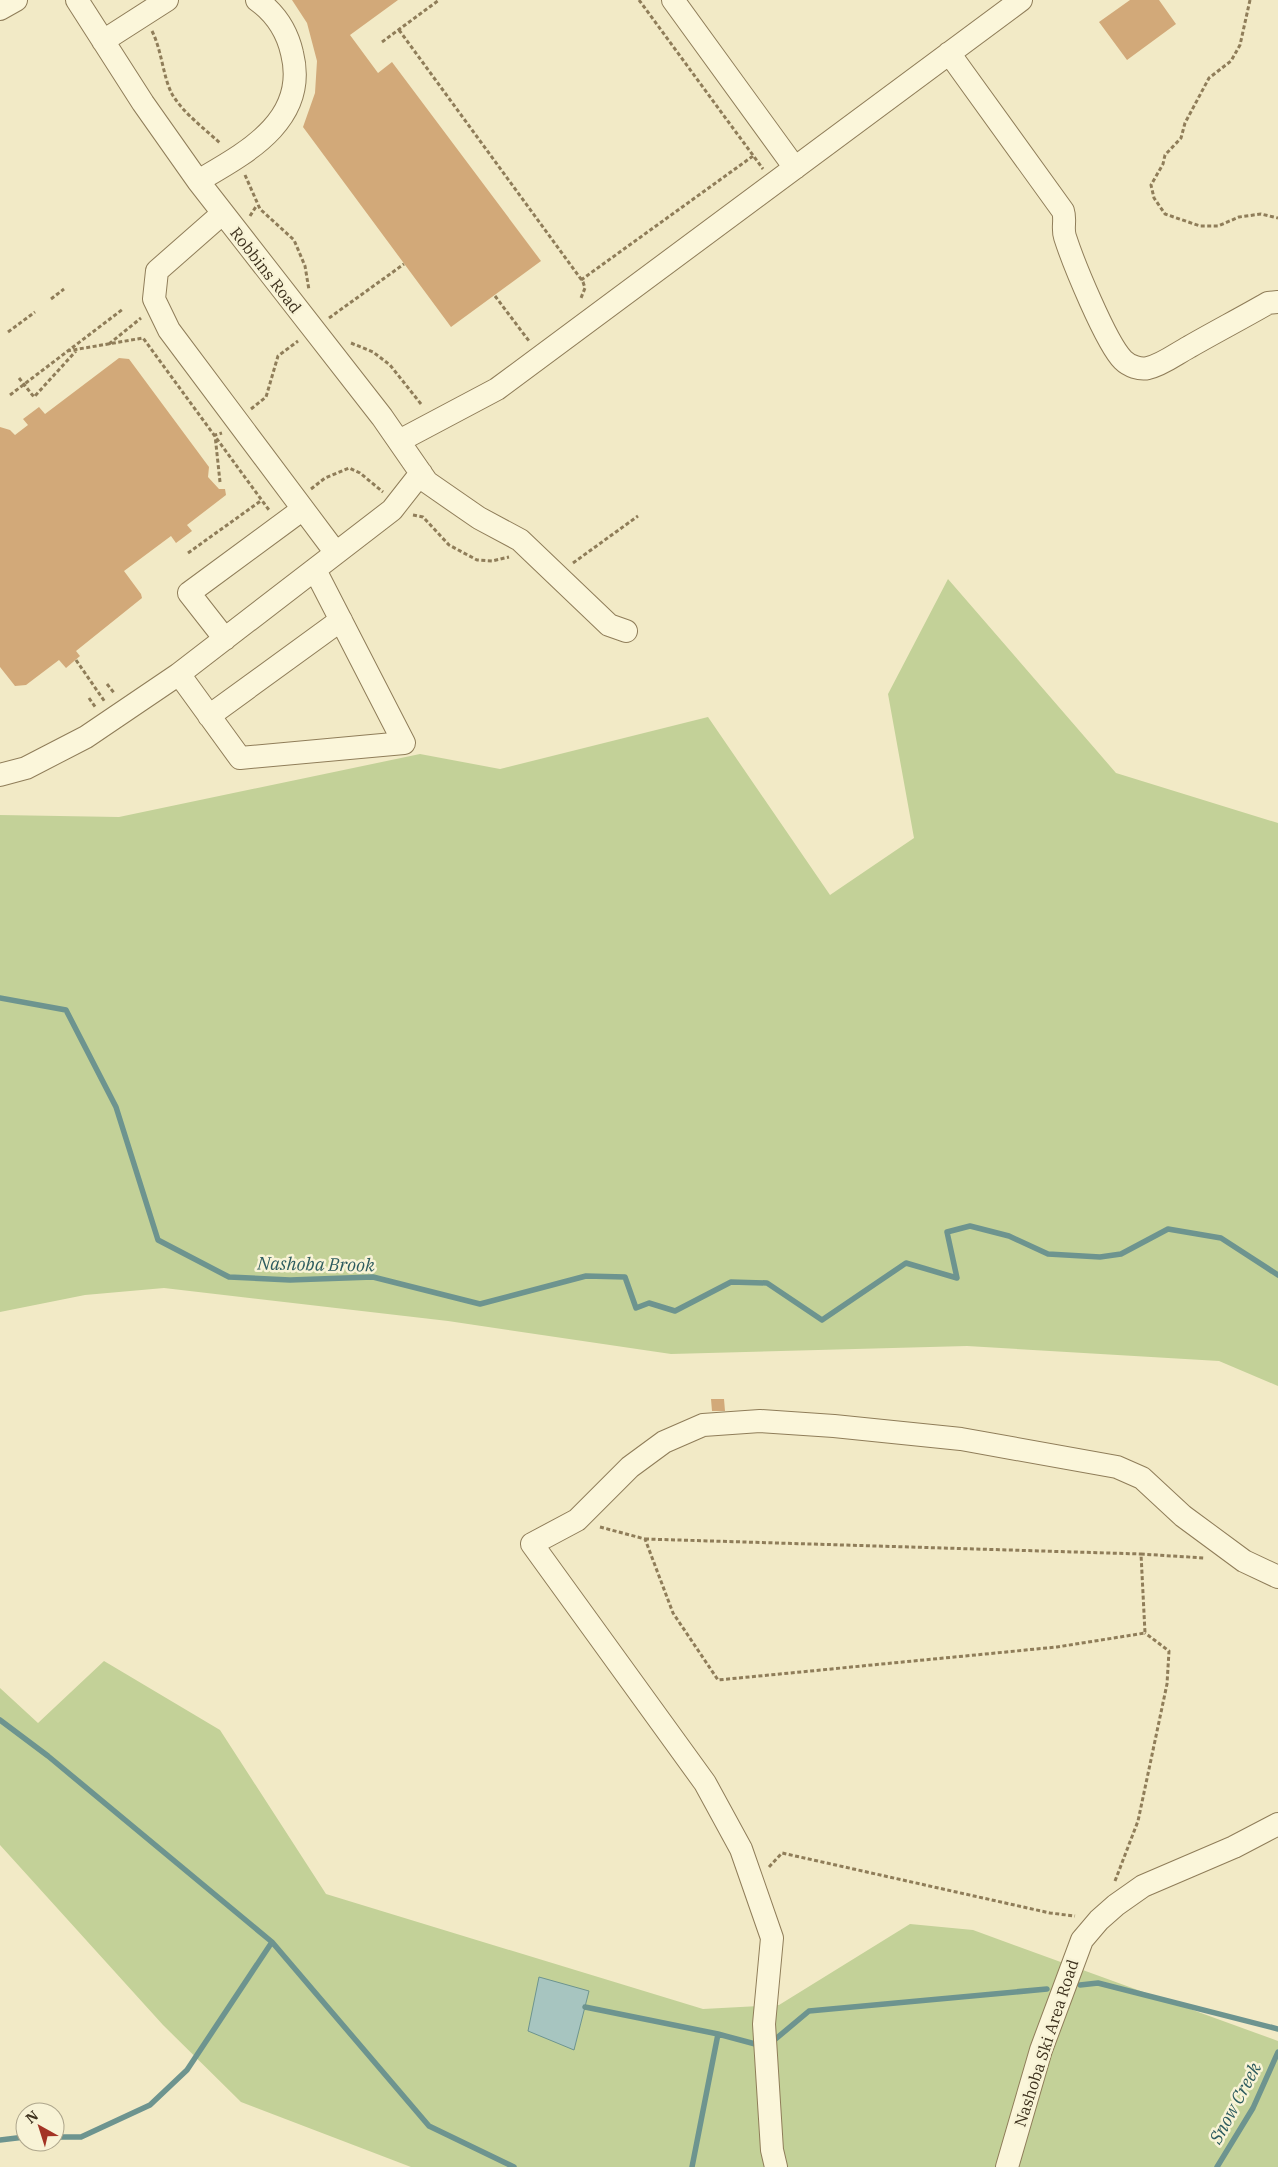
<svg xmlns="http://www.w3.org/2000/svg" width="1278" height="2167" font-family="'IBM Plex Serif',serif">
  <style>
    .green { fill: #c3d198 }
    .water { fill: #a7c5c0; stroke: #6d948f }
    .lines { fill: none; stroke-linecap: round; stroke-linejoin: round }
    .stream { stroke: #6d948f; stroke-width: 5.5 }
    .building { fill: #d2a979 }
    .minor-casing { stroke: #8f7d59; stroke-width: 24 }
    .path { stroke: #8f7d59; stroke-width: 3; stroke-dasharray: 4 2.5; stroke-linecap: butt }
    .minor { stroke: #fbf6da; stroke-width: 22 }
    .labels { text-anchor: middle; dominant-baseline: central; stroke-width: 5; stroke-linejoin: round; paint-order: stroke }
    .street-label { font-size: 16px; fill: #3e321e; stroke: #f8f3d6 }
    .water-label { font-size: 18px; font-style: italic; fill: #2d5b5e; stroke: #f8f3d6 }
  </style>
  <rect width="100%" height="100%" fill="#f2eac6"/>
  <path class="green" d="M948,579L1116,773L1278,823V1386L1219,1361L967,1346L671,1354L448,1321L164,1288L85,1295L0,1312V815L119,817L420,754L500,769L708,717L830,895L914,838L888,694Z
    M104,1661L220,1730L326,1894L703,2009L779,2005L910,1924L973,1930L1278,2041V2167H411L241,2102L163,2025L0,1845V1688L38,1723Z"/>
  <path class="water" d="M539,1977L589,1991L574,2050L528,2031Z"/>
  <g class="lines">
    <path class="stream" d="M0,998L66,1010L116,1107L158,1240L229,1277L290,1280L373,1277L480,1304L586,1276L625,1277L636,1308L649,1303L675,1311L731,1282L767,1283L822,1320L906,1263L957,1278L947,1232L970,1226L1009,1236L1048,1254L1100,1257L1121,1254L1168,1229L1221,1238L1278,1275
      M0,1720L48,1756L272,1942L429,2126L514,2167
      M1080,1985L1098,1983L1278,2029
      M585,2007L718,2034
      M772,2042L809,2011L1047,1989
      M55,2137H81L150,2105L187,2070L272,1942
      M0,2140L25,2137
      M692,2167L718,2034L759,2045
      M1217,2167L1253,2108L1278,2052"/>
  </g>
  <path class="building" d="M292,0H398L350,35L378,73L392,62L541,261L451,327L303,127L315,93L317,61L307,23Z
    M1130,0H1159L1176,24L1127,60L1099,22Z
    M119,358L129,359L209,467L208,477L219,489H225L226,495L187,525L192,531L176,543L171,536L124,571L141,594L142,598L76,651L80,656L66,668L59,660L26,685L15,686L0,667V427L10,430L15,435L28,425L23,419L39,407L45,414Z
    M711,1399H724L725,1411H712Z"/>
  <g class="lines">
    <g class="minor-casing">
      <path id="minor" d="M77,0L143,103L198,181L382,417L427,482L479,518L520,540L609,625L626,631
        M673,0L795,168
        M0,9L16,0
        M103,41L167,0
        M949,53L1063,211C1066,220 1062,228 1065,237C1073,262 1106,343 1123,360C1129,366 1140,370 1148,368C1162,365 1176,354 1189,347C1215,332 1242,318 1268,303L1278,302
        M198,181C246,153 309,120 292,53C287,31 275,13 257,0
        M223,213L157,271L154,299L169,330L336,553
        M399,441L497,389L1021,0
        M225,639L189,593L303,509
        M179,674L240,758L404,743L315,570
        M209,716L341,620
        M0,775L26,768L86,737L179,674L392,510L421,473
        M776,2167L772,2150L764,2024L772,1938L741,1849L705,1783L532,1544L577,1520L630,1467L664,1442L703,1425L760,1421L834,1426L961,1439L1117,1467L1142,1478L1183,1516L1244,1561L1278,1577
        M1007,2167L1041,2050L1082,1940L1099,1920L1116,1905L1143,1886L1234,1847L1278,1824"/>
    </g>
    <path class="path" d="M639,0L763,169
      M1250,0L1240,45L1231,61L1209,78L1185,123L1181,138L1165,155L1163,164L1151,185L1154,198L1165,214L1200,226H1218L1239,217L1261,214L1278,218
      M399,30L583,282L585,288L581,298
      M152,31C162,51 163,77 172,94C183,113 205,129 221,144
      M382,42L439,0
      M245,175L260,209L294,240L305,266L309,290
      M250,216L257,205
      M581,280L753,156
      M495,296L529,341
      M51,299L64,289
      M329,318L404,264
      M8,332L35,312
      M351,343L373,352L390,365L421,404
      M109,344L141,318
      M67,351L143,338L269,510
      M19,378L34,397L76,351
      M10,395L123,309
      M251,409L266,397L278,356L298,341
      M220,482L215,435L222,433
      M311,489L325,478L349,468L360,473L383,492
      M413,515L423,517L449,545L477,560L492,561L509,557
      M188,553L262,500
      M573,563L638,516
      M76,660L105,702
      M107,684L115,694
      M89,698L96,708
      M600,1527L645,1539L673,1613L718,1680L1057,1647L1145,1633L1141,1554L1204,1558
      M645,1539L1141,1554
      M769,1867L782,1853L1050,1913L1075,1916
      M1115,1881L1138,1821L1167,1684L1169,1651L1145,1633"/>
    <use href="#minor" class="minor"/>
  </g>
  <g class="labels">
    <g class="street-label">
      <text transform="translate(266 270) rotate(52)">Robbins Road</text>
      <text transform="translate(1046 2043) rotate(-72)">Nashoba Ski Area Road</text>
    </g>
    <g class="water-label">
      <text transform="translate(316 1264) rotate(1)">Nashoba Brook</text>
      <text transform="translate(1235 2103) rotate(-62)">Snow Creek</text>
    </g>
  </g>
  <g transform="translate(40 2127) rotate(321)"><circle r="24" fill="#f8f3d6" stroke="#aea68c"/>
  <path d="M0-4L9 19L0 12L-9 19Z" fill="#a33425"/>
  <text y="-8" font-size="14" font-weight="bold" text-anchor="middle" fill="#3e321e">N</text>
  </g>
</svg>
